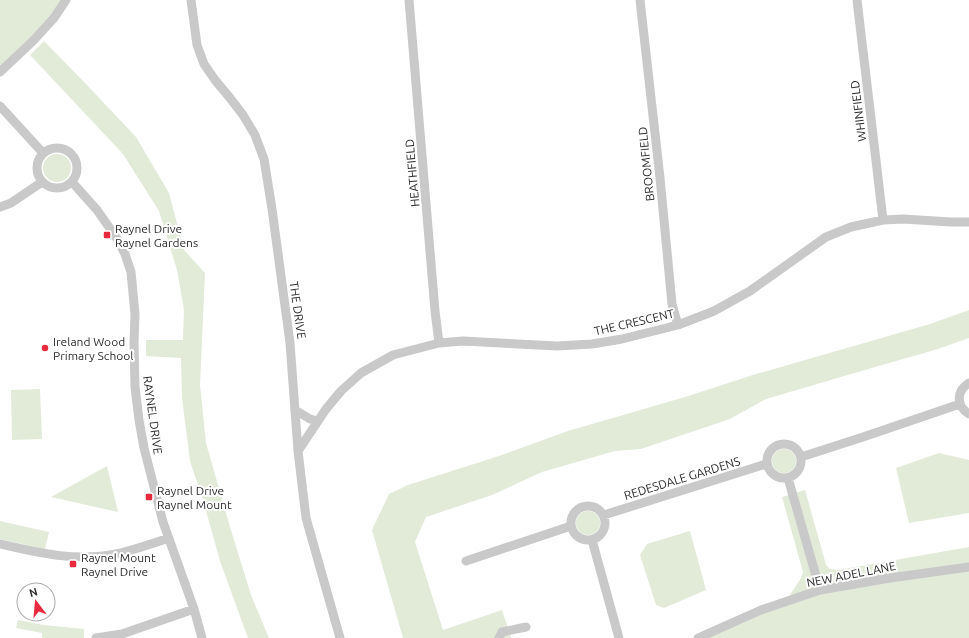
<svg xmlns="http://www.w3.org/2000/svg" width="969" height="638" font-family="Ubuntu,sans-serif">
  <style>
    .green { fill: #e2ead8 }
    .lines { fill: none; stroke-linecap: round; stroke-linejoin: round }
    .minor { stroke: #c9c9c9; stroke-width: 9 }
    .poi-dot { fill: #e72a3d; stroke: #fff; stroke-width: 1.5 }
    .labels { text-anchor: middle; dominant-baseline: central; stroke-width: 4; stroke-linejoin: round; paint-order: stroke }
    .street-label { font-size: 12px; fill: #2c2c2c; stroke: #fff }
    .poi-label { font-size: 12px; fill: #2c2c2c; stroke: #fff; text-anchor: start }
  </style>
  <rect width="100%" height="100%" fill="#fff"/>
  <path class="green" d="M0,0H66L0,72Z
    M44,41L86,84L136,137L169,193L184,250L205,273L200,385L206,443L230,527L251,595L269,638H248L220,561L203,500L190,461L182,398L181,358L146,356V340H183L184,310L177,270L159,211L123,154L30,55Z
    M43 168a14 14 0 1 1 28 0a14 14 0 1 1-28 0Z
    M969,310V338L938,349L875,367L766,399L730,419L641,449L615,451L542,472L492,495L426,517L415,542L443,630L502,610L511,638H403L372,530L389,494L408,485L502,455L568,431L685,397L753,375L930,324Z
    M40,389L42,439L12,440L11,390Z
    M772 461a12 12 0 1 1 24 0a12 12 0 1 1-24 0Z
    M939,453L969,460V513L909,523L896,468Z
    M107,466L118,512L51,497Z
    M805,490L826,565L830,569L838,570L969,547V638H699L786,601L801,578L803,572L782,497Z
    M576 523a12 12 0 1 1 24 0a12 12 0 1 1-24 0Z
    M0,521L49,532L45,549L0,539Z
    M690,531L706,590L664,608L656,605L640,555L647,544Z
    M18,620L44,625L84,629V638H42V633L16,628Z"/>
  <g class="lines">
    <path class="minor" d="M191,0L197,45L204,64L215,80L230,98L243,115L255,135L264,159L272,209L290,343L298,451L306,518L340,638
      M409,0L435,311L439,343
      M640,0L660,178L672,304L678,325
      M857,0L883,220
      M0,72L33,41L54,18L66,0
      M0,106L43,153
      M37 168a20 20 0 1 1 40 0a20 20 0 1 1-40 0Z
      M72,182L97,210L118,240L125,254L131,272L135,314L134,343L135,387L139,420L144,448L163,522L194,609L202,638
      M0,207L11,203L42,182
      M969,383C956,391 956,406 969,414
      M295,410L310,419L318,421
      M767 461a17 17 0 1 1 34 0a17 17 0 1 1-34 0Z
      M298,451L326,409L341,391L361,373L393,355L439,343L463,341L557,346L592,344L622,339L678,325L714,311L750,291L826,237L851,227L883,220L903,219L951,222H969
      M801,457L863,437L960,404
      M788,478L820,590
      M571 523a17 17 0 1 1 34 0a17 17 0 1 1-34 0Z
      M604,515L766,464
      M592,540L619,638
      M0,544C38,553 77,562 116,554C134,550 151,544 169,538
      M466,561L571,526
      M96,638L122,634L194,609
      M499,638L502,632L526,627
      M698,638L761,610L820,590L890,578L969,567"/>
  </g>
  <g class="poi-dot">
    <rect x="103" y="231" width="8" height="8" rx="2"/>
    <circle cx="45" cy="348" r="4"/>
    <rect x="145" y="493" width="8" height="8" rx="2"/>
    <rect x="69" y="560" width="8" height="8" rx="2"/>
  </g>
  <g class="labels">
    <g class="street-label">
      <text transform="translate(858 111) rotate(-97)">WHINFIELD</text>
      <text transform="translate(646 164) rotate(-96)">BROOMFIELD</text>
      <text transform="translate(412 173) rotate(-95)">HEATHFIELD</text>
      <text transform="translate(298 310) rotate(82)">THE DRIVE</text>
      <text transform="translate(634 322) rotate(-13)">THE CRESCENT</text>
      <text transform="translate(153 415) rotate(82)">RAYNEL DRIVE</text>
      <text transform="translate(682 478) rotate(-17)">REDESDALE GARDENS</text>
      <text transform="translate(851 574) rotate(-11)">NEW ADEL LANE</text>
    </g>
    <g class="poi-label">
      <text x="115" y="228">Raynel Drive<tspan x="115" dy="14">Raynel Gardens</tspan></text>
      <text x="53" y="341">Ireland Wood<tspan x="53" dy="14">Primary School</tspan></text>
      <text x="157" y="490">Raynel Drive<tspan x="157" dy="14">Raynel Mount</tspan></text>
      <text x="81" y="557">Raynel Mount<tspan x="81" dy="14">Raynel Drive</tspan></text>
    </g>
  </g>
  <g transform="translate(36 602) rotate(344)"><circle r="19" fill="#ffffff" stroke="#ababab"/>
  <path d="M0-3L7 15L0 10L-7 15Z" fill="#e72a3d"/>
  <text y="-6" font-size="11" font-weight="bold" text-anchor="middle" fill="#2c2c2c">N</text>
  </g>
</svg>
